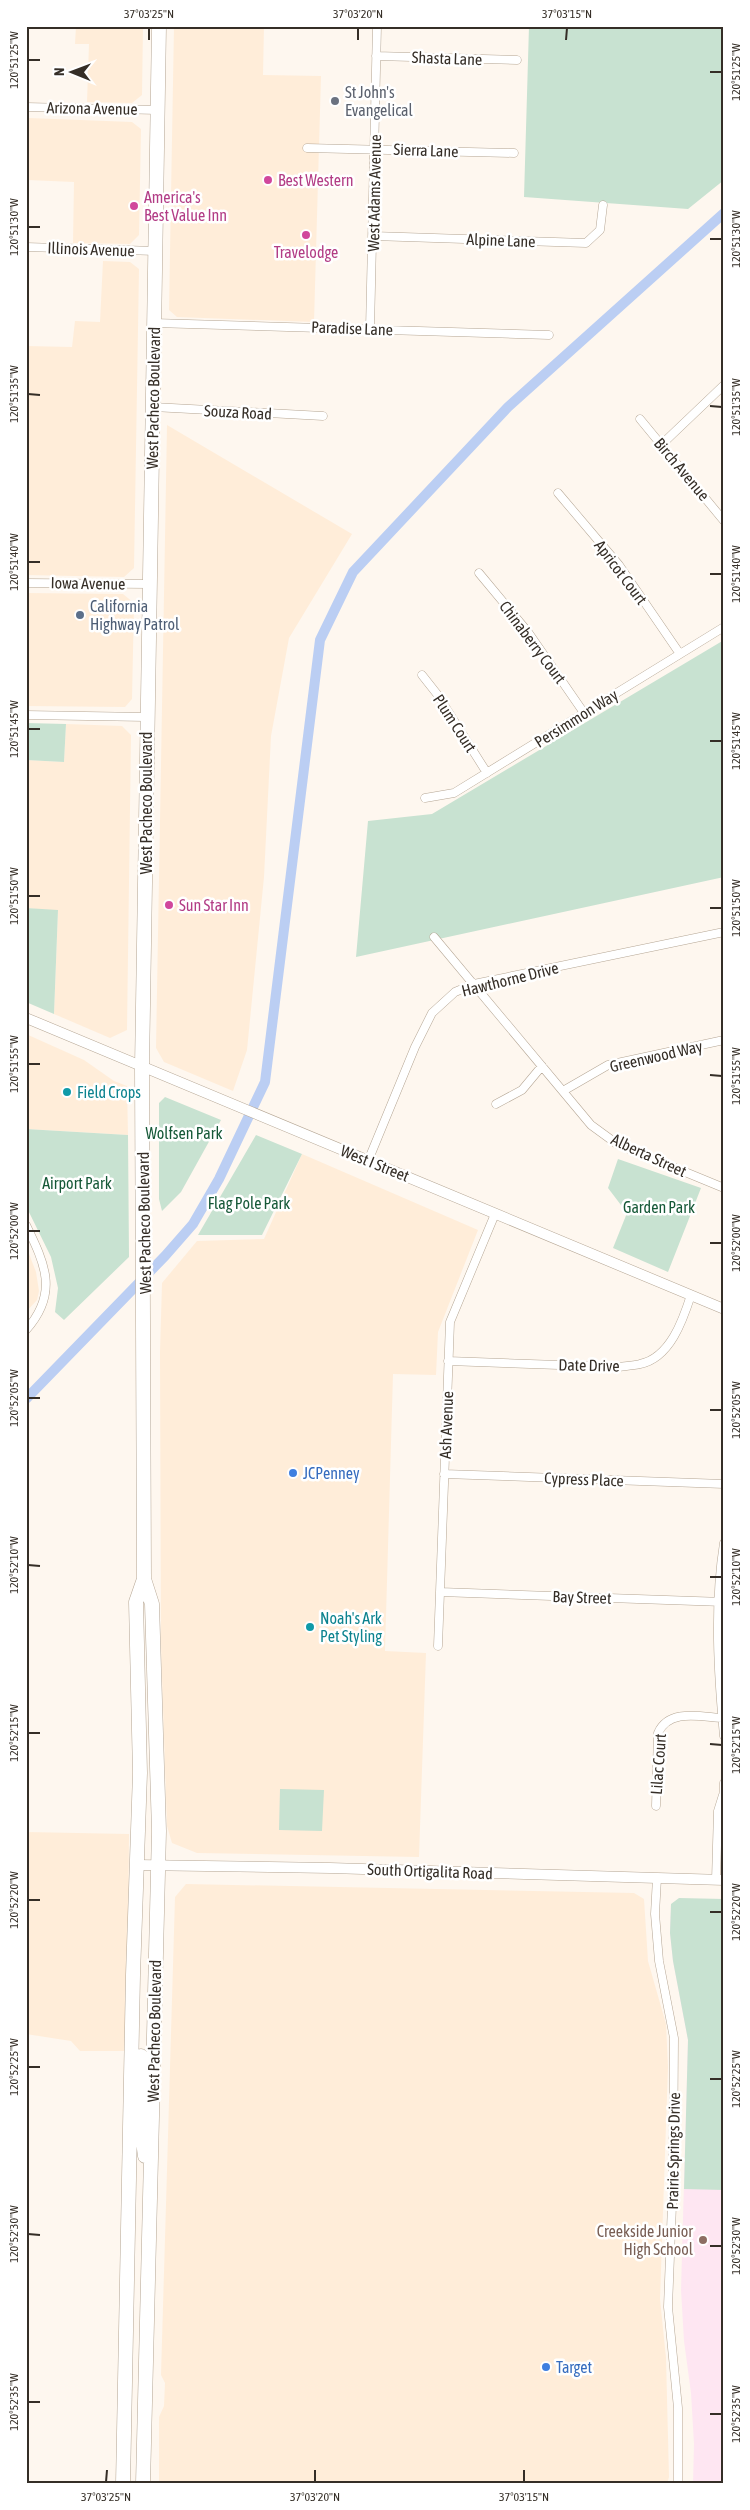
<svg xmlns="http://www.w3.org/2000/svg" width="750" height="2510" font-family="'Asap Condensed',sans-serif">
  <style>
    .built { fill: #ffedd9 }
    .education { fill: #fee6f2 }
    .green { fill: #c8e2d1 }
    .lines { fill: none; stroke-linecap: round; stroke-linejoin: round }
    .canal { stroke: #bbcef3; stroke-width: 10 }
    .street-casing { stroke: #b5a694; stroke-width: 9 }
    .secondary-casing { stroke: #b5a694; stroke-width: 11 }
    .highway-casing { stroke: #b5a694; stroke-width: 15 }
    .street { stroke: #fff; stroke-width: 8 }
    .secondary { stroke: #fff; stroke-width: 10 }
    .highway { stroke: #fff; stroke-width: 14 }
    .ticks { fill: none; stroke: #352e27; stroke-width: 2 }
    .worship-dot { fill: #6b7280; stroke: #fff; stroke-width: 2 }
    .hotel-dot { fill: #d1479c; stroke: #fff; stroke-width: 2 }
    .service-dot { fill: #5c6f8a; stroke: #fff; stroke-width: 2 }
    .culture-dot { fill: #0f9aa8; stroke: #fff; stroke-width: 2 }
    .shop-dot { fill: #3f7fe0; stroke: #fff; stroke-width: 2 }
    .education-dot { fill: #8d6e63; stroke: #fff; stroke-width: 2 }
    .labels { text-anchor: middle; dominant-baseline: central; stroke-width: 5; stroke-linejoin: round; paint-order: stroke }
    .street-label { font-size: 16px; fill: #352e27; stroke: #fff }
    .worship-label { font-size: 16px; fill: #5b616d; stroke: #fff; text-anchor: start }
    .hotel-label { font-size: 16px; fill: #b23c85; stroke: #fff; text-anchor: start }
    .service-label { font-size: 16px; fill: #4e5e75; stroke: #fff; text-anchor: start }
    .culture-label { font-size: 16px; fill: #0d838f; stroke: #fff; text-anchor: start }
    .park-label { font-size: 16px; fill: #155837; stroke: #fff }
    .shop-label { font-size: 16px; fill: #366cbe; stroke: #fff; text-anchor: start }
    .education-label { font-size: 16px; fill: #785e54; stroke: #fff; text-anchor: end }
    .neatline { fill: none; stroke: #352e27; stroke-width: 2 }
    .ticks-label { font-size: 12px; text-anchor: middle; fill: #352e27 }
  </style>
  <rect width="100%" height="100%" fill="#fef7ef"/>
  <path class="built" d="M76,26H143L142,95L132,103L87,102L89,44H75Z
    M174,26H264L263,75L321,76L314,322L177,317L169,310Z
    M29,118L132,122L141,129L139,235L130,244L73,243L74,182L28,180Z
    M103,261L130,262L139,269L134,568L124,577L26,575V346L72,347L75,321L100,322Z
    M167,425L352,534L289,638L271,736L264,877L247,1050L233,1091L164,1062L156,1048Z
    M26,593L123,594L134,603L132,699L125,707L26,706Z
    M66,724L122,726L131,735L127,1030L110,1038L54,1014L58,911L26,908V760L64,762Z
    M26,1034L84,1060L114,1081L127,1086L128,1135L26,1129Z
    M302,1154L478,1230L438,1332L436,1375L393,1374L385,1651L426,1653L419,1857L197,1853L172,1843L167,1826L161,1647L160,1352L162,1283L197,1241L264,1239Z
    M26,1246L36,1272L39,1291L37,1300L26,1312Z
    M26,1832L129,1834L127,2051H80L71,2041L26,2034Z
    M186,1884L634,1893L644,1899L648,1961L666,2024L668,2067L660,2299L666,2358L669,2477L667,2484H159V2417L164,2406L165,2383L161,2375L175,1897Z"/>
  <path class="education" d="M724,1900V2484H693L694,2444L691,2393L684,2341L681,2290L688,2040L673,1961L670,1933L671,1904Z"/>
  <path class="green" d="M529,26H724V180L688,209L524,197Z
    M724,640V877L356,957L368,821L432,814Z
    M26,723L66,724L64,762L26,760Z
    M26,908L58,910L54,1014L26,1002Z
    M165,1097L221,1120L181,1192L162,1211L159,1199V1103Z
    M26,1129L128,1135L129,1257L64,1320L55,1312L58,1288L51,1257L26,1206Z
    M256,1135L302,1154L262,1235H198Z
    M618,1159L701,1188L668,1272L613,1248L627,1213L608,1188Z
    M280,1789L324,1790L322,1831L279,1830Z
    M679,1898L724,1899V2190L684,2189L688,2040L673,1961L670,1933L671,1904Z"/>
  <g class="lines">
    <path class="canal" d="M26,1399L165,1256L193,1224L219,1179L265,1082L320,640L353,572L508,407L724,213"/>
    <g class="street-casing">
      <path id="street" d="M376,56L517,60
        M26,107L158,110
        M307,148L514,153
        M373,236L586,243L600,230L603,205
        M26,247L156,251
        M154,323L549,335
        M370,329L377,26
        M153,407L323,416
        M640,419L724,521
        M661,445L724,385
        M558,493L619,565L680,654
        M479,573L528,632L584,713
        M26,583L150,584
        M422,675L437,694L487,773
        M26,715L146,717
        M425,798L454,793L724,627
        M434,937L591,1125L617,1144L724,1188
        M563,1091L608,1065L724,1040
        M496,1104L522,1090L542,1066
        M368,1161L415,1047L432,1013L455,992L474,984L724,932
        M26,1225C45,1264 59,1293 26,1330
        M448,1361L617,1367C624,1366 633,1366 640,1364C670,1358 683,1320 691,1295
        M444,1474L724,1484
        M724,1543C714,1606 718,1673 724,1736
        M440,1592L724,1602
        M438,1646L450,1322L495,1214
        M724,1783V1797
        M656,1806L658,1733C669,1708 701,1717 724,1718
        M657,1878L655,1914L659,1961L674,2038L673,2179L668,2307L678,2408V2484
        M716,1880L718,1811L723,1795"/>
    </g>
    <g class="secondary-casing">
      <path id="secondary" d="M26,1018L724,1309
        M137,1865L330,1868L724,1880"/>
    </g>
    <g class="highway-casing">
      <path id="highway" d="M141,2056L142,2134L145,2156
        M123,2484L133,1975L140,1773L136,1602L144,1579L142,1067L159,26
        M143,2484L159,1831L152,1604L144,1579"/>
    </g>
    <use href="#street" class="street"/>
    <use href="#secondary" class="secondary"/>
    <use href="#highway" class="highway"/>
  </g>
  <path class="ticks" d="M149,40V28M358,40V28M566,40L567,28M28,60H40M710,72H722M28,227H40M710,239H722M28,394L40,395M710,406L722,407M28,562H40M710,574H722M28,729H40M710,741H722M28,896H40M710,908H722M28,1064H40M710,1075L722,1076M28,1231H40M710,1243H722M28,1398H40M710,1410H722M28,1565L40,1566M710,1577H722M28,1733H40M710,1744L722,1745M28,1900H40M710,1912H722M28,2067H40M710,2079H722M28,2234L40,2235M710,2246H722M28,2402H40M710,2414H722M106,2482L107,2470M315,2482V2470M524,2482V2470"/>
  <circle class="worship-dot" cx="335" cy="101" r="5"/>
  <g class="hotel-dot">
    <circle cx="268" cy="180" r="5"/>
    <circle cx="134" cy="206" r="5"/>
    <circle cx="306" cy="235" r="5"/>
    <circle cx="169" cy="905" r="5"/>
  </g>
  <circle class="service-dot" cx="80" cy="615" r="5"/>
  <g class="culture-dot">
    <circle cx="67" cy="1092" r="5"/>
    <circle cx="310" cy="1627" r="5"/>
  </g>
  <g class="shop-dot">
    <circle cx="293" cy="1473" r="5"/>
    <circle cx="546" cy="2367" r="5"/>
  </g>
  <circle class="education-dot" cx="703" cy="2240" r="5"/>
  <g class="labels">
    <g class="street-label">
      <text transform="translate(447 58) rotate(2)">Shasta Lane</text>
      <text transform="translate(92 108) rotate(1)">Arizona Avenue</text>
      <text transform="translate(426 150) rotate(2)">Sierra Lane</text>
      <text transform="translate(374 193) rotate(-89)">West Adams Avenue</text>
      <text transform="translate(501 240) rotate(2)">Alpine Lane</text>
      <text transform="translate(91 249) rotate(2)">Illinois Avenue</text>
      <text transform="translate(352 328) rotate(2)">Paradise Lane</text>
      <text transform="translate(153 398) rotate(-89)">West Pacheco Boulevard</text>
      <text transform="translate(238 412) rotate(3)">Souza Road</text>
      <text transform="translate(682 469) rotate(50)">Birch Avenue</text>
      <text transform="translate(621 572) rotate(53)">Apricot Court</text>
      <text transform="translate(88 583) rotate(1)">Iowa Avenue</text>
      <text transform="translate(533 642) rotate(53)">Chinaberry Court</text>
      <text transform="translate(576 718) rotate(-32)">Persimmon Way</text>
      <text transform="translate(455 723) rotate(57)">Plum Court</text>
      <text transform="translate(146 803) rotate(-90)">West Pacheco Boulevard</text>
      <text transform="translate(510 979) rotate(-14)">Hawthorne Drive</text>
      <text transform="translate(656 1056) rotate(-13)">Greenwood Way</text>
      <text transform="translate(649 1155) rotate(25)">Alberta Street</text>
      <text transform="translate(375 1163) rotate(22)">West I Street</text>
      <text transform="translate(144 1223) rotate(-91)">West Pacheco Boulevard</text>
      <text transform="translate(589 1365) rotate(1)">Date Drive</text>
      <text transform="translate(446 1425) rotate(-88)">Ash Avenue</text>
      <text transform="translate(584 1479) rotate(2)">Cypress Place</text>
      <text transform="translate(582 1597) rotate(2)">Bay Street</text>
      <text transform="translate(658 1764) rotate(-86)">Lilac Court</text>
      <text transform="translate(430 1871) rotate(2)">South Ortigalita Road</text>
      <text transform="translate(154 2031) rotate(-89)">West Pacheco Boulevard</text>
      <text transform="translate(673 2151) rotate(-89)">Prairie Springs Drive</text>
    </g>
    <g class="worship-label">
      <text x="345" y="92">St John's<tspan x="345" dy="18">Evangelical</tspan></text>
    </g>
    <g class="hotel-label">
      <text x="278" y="180">Best Western</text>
      <text x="144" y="197">America's<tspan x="144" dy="18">Best Value Inn</tspan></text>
      <text x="306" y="252" text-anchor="middle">Travelodge</text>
      <text x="179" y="905">Sun Star Inn</text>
    </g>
    <g class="service-label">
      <text x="90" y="606">California<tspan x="90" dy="18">Highway Patrol</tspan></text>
    </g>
    <g class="culture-label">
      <text x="77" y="1092">Field Crops</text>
      <text x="320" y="1618">Noah's Ark<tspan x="320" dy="18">Pet Styling</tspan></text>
    </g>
    <g class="park-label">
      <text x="184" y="1133">Wolfsen Park</text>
      <text x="77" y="1183">Airport Park</text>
      <text x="249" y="1203">Flag Pole Park</text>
      <text x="659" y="1207">Garden Park</text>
    </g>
    <g class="shop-label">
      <text x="303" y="1473">JCPenney</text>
      <text x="556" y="2367">Target</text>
    </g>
    <g class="education-label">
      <text x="693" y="2231">Creekside Junior<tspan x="693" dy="18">High School</tspan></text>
    </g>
  </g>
  <rect width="750" height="2510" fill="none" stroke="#ffffff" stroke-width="55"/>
  <g transform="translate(72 72) rotate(271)" stroke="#ffffff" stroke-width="4" paint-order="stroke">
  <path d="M0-4L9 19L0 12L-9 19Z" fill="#352e27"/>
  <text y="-8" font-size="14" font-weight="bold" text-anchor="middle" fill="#352e27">N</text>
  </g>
  <rect x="28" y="28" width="694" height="2454" class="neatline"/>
  <g class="ticks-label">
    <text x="149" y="18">37°03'25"N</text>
    <text x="358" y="18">37°03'20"N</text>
    <text x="567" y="18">37°03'15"N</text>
    <text transform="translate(14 60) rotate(-90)" y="4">120°51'25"W</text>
    <text transform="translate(736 72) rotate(-90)" y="4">120°51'25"W</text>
    <text transform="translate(14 227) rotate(-90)" y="4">120°51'30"W</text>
    <text transform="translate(736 239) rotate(-90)" y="4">120°51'30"W</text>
    <text transform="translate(14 394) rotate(-90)" y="4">120°51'35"W</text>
    <text transform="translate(736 407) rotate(-90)" y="4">120°51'35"W</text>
    <text transform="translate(14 562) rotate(-90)" y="4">120°51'40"W</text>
    <text transform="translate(736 574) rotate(-90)" y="4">120°51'40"W</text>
    <text transform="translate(14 729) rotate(-90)" y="4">120°51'45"W</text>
    <text transform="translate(736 741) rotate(-90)" y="4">120°51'45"W</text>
    <text transform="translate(14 896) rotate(-90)" y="4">120°51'50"W</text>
    <text transform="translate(736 908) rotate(-90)" y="4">120°51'50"W</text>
    <text transform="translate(14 1064) rotate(-90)" y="4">120°51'55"W</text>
    <text transform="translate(736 1076) rotate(-90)" y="4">120°51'55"W</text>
    <text transform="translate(14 1231) rotate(-90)" y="4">120°52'00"W</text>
    <text transform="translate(736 1243) rotate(-90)" y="4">120°52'00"W</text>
    <text transform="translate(14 1398) rotate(-90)" y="4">120°52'05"W</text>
    <text transform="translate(736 1410) rotate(-90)" y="4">120°52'05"W</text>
    <text transform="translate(14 1565) rotate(-90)" y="4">120°52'10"W</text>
    <text transform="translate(736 1577) rotate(-90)" y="4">120°52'10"W</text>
    <text transform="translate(14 1733) rotate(-90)" y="4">120°52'15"W</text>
    <text transform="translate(736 1745) rotate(-90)" y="4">120°52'15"W</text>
    <text transform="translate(14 1900) rotate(-90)" y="4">120°52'20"W</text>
    <text transform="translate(736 1912) rotate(-90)" y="4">120°52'20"W</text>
    <text transform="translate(14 2067) rotate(-90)" y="4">120°52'25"W</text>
    <text transform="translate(736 2079) rotate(-90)" y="4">120°52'25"W</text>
    <text transform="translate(14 2234) rotate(-90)" y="4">120°52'30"W</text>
    <text transform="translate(736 2246) rotate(-90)" y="4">120°52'30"W</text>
    <text transform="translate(14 2402) rotate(-90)" y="4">120°52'35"W</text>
    <text transform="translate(736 2414) rotate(-90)" y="4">120°52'35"W</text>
    <text x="106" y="2501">37°03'25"N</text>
    <text x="315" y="2501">37°03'20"N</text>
    <text x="524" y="2501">37°03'15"N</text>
  </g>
</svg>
